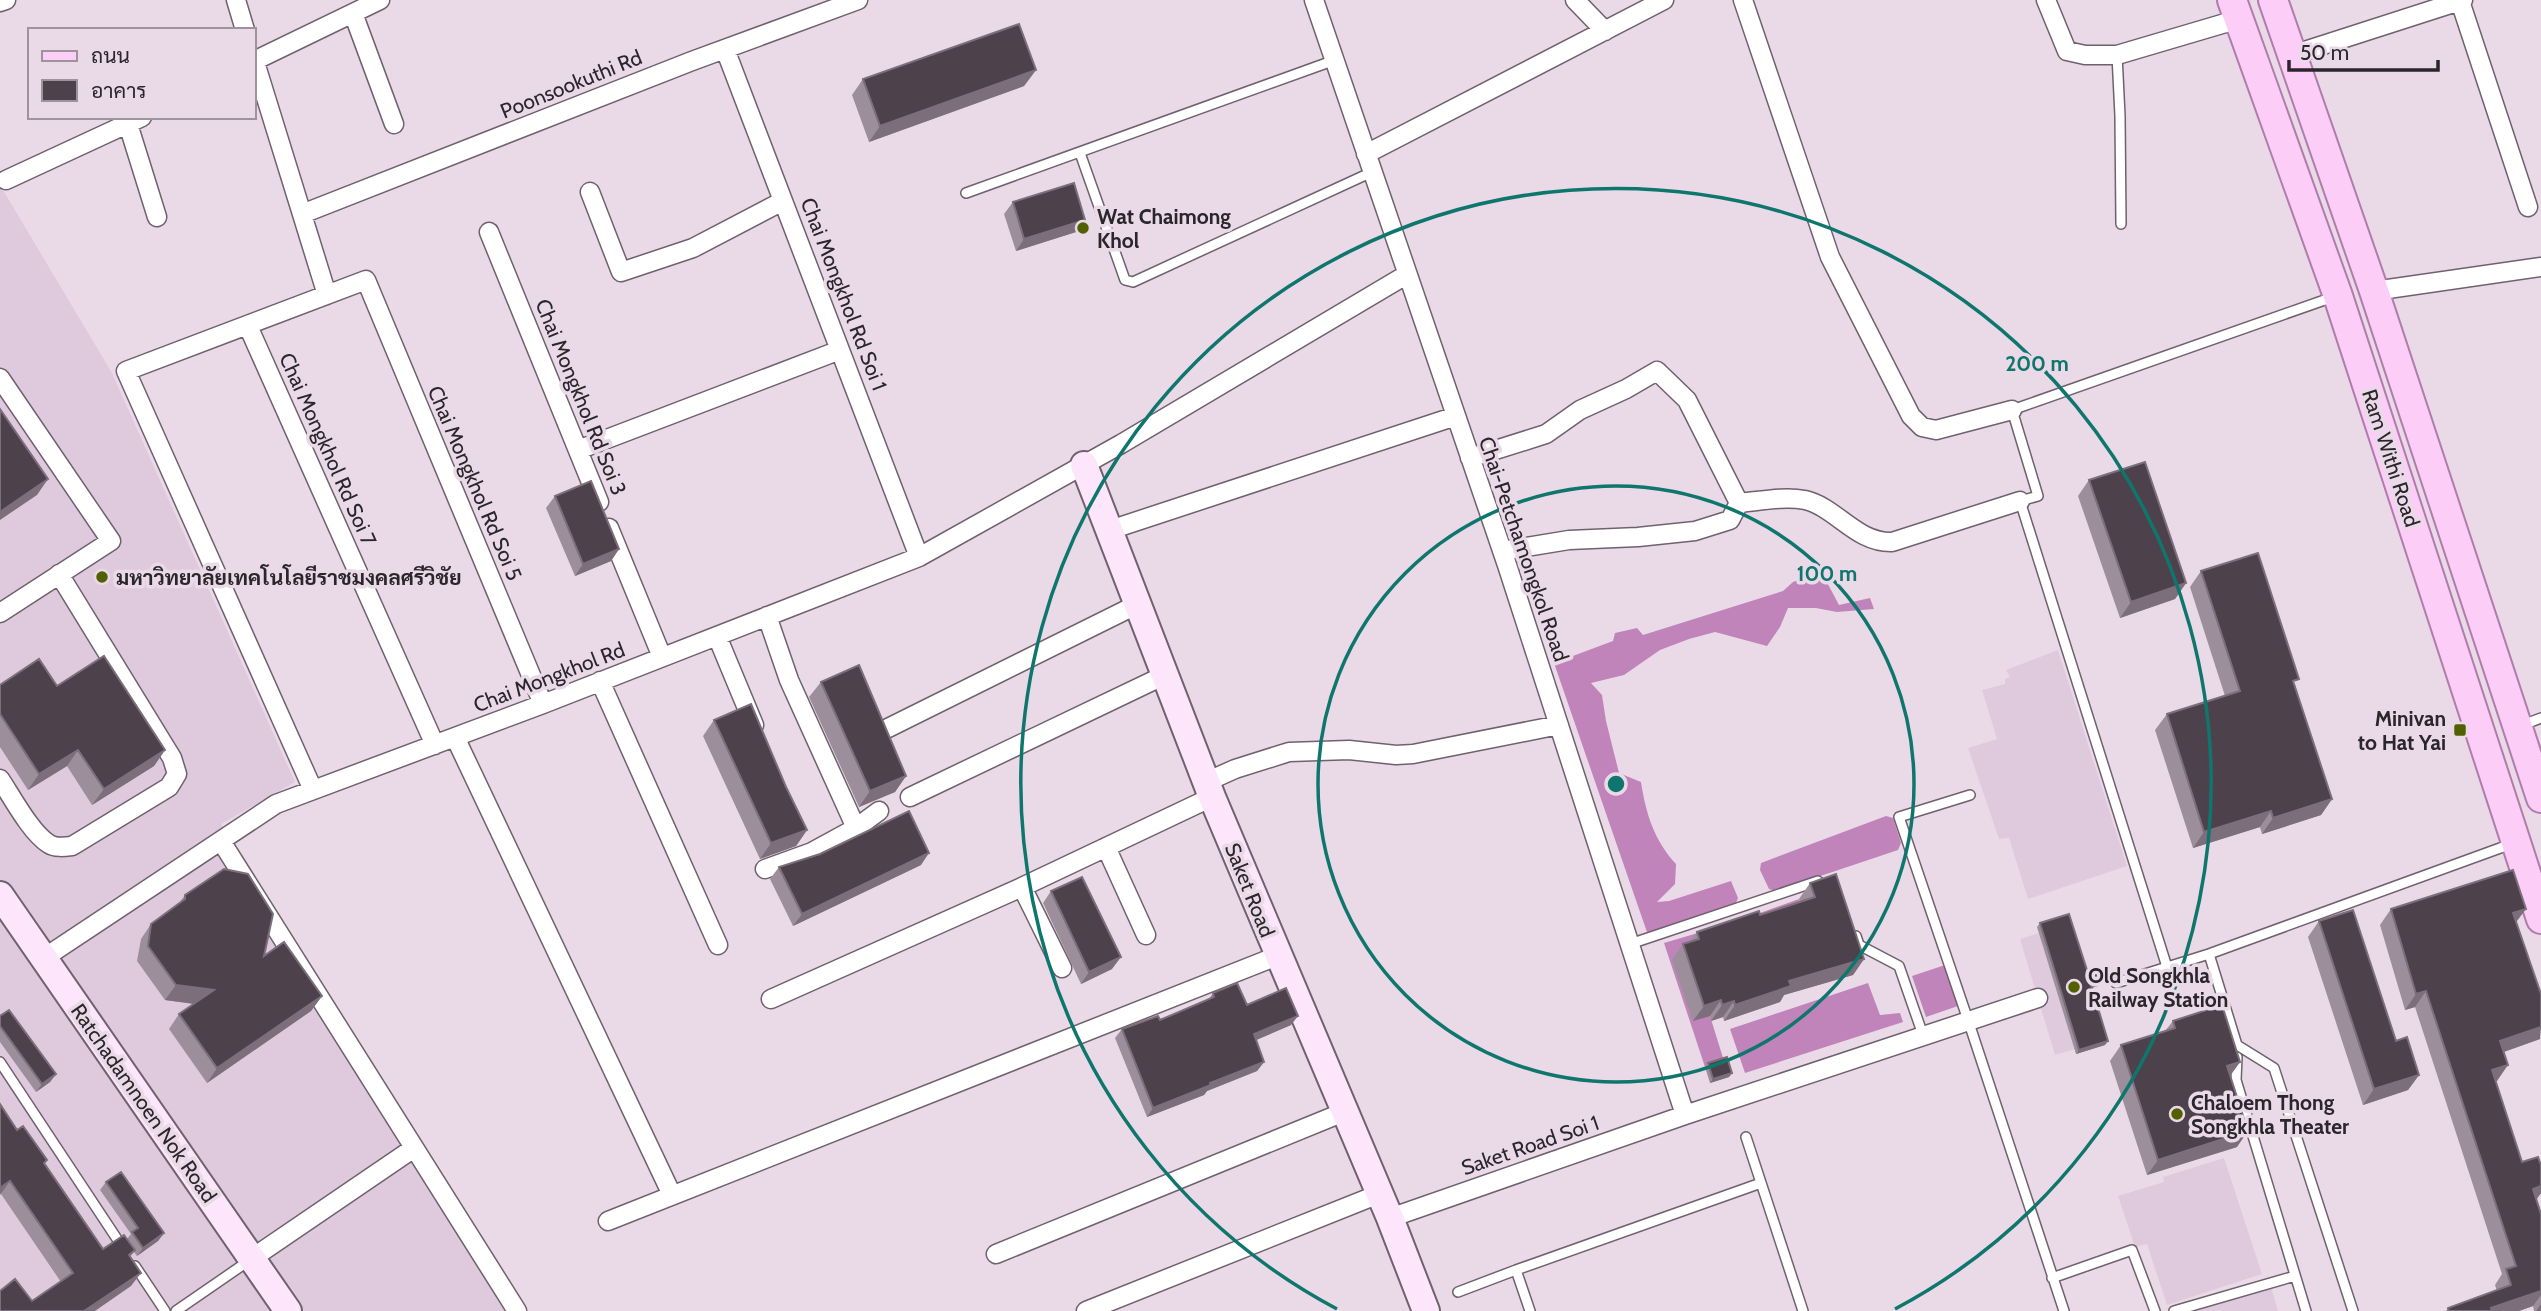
<svg xmlns="http://www.w3.org/2000/svg" width="2541" height="1311" font-family="Cabin,Sarabun,sans-serif">
  <style>
    .built { fill: #dfcadd }
    .forest { fill: #c084bb }
    .lines { fill: none; stroke-linecap: round; stroke-linejoin: round }
    .lane-casing { stroke: #6f616d; stroke-width: 12 }
    .street-casing { stroke: #6f616d; stroke-width: 21 }
    .secondary-casing { stroke: #6f616d; stroke-width: 30 }
    .primary-casing { stroke: #b07cac; stroke-width: 32 }
    .lane { stroke: #fff; stroke-width: 9 }
    .street { stroke: #fff; stroke-width: 18 }
    .secondary { stroke: #fde6fb; stroke-width: 26 }
    .primary { stroke: #fbcdf7; stroke-width: 28 }
    .wall { fill: #9c8e9a }
    .shaded-wall { fill: #7c6f7b }
    .building { fill: #4d414c; stroke: #7c6f7b; stroke-width: 2 }
    .ring { fill: none; stroke: #0f766e; stroke-width: 3.5 }
    .poi-dot { fill: #526002; stroke: #eadae8; stroke-width: 2.5 }
    .labels { text-anchor: middle; dominant-baseline: central; stroke-width: 7; stroke-linejoin: round; paint-order: stroke }
    .street-label { font-size: 21px; fill: #2b262b; stroke: #eadae8 }
    .poi-label { font-size: 21px; font-weight: bold; fill: #2b262b; stroke: #eadae8; text-anchor: start }
    .centre { fill: #0f766e; stroke: #eadae8; stroke-width: 3.5 }
    .ring-label { font-size: 21px; text-anchor: middle; font-weight: bold; fill: #0f766e; stroke: #eadae8; stroke-width: 7; stroke-linejoin: round; paint-order: stroke }
  </style>
  <rect width="100%" height="100%" fill="#eadae8"/>
  <path class="built" d="M0,185L112,373L295,782L221,824L524,1311H0Z
    M2058,650L2127,866L2028,899L2009,838L1999,839L1968,748L1997,739L1982,690L2005,684V679L2010,677L2006,670Z
    M2039,933L2075,1049L2055,1055L2020,939Z
    M2224,1158L2262,1274L2167,1305L2147,1244L2135,1247L2118,1196L2164,1182L2163,1177Z
    M2271,1287L2278,1311H2194Z"/>
  <path class="forest" d="M1821,571L1839,605L1870,598L1874,609L1837,612L1816,608H1788L1780,627L1767,646L1715,632L1689,639L1660,650L1624,675L1591,683L1602,695L1606,721L1619,773L1641,782C1646,814 1654,840 1676,864L1675,884L1657,902L1669,901L1731,881L1738,898L1736,903L1648,935L1554,663L1613,641L1615,633L1637,628L1643,635L1783,591L1793,582Z
    M1886,816L1893,818L1901,843L1898,850L1776,891L1769,889L1760,870L1761,863Z
    M1799,899L1806,920L1710,1016L1724,1061L1705,1067L1664,943L1735,922Z
    M1945,965L1958,1006L1926,1017L1912,976Z
    M1868,983L1880,1015L1900,1013L1903,1022L1745,1073L1730,1029Z"/>
  <g class="lines">
    <g class="lane-casing">
      <path id="lane" d="M2117,55L2120,116L2121,224
        M1080,153L1125,280L1133,282L1372,172
        M966,193L1335,60
        M2520,726L2541,718
        M1970,795L1899,817L1968,1020L2064,1311
        M1856,936L1859,945L1899,966L1923,1035
        M1630,944L1818,881
        M2209,954L2237,1045L2274,1068L2353,1311
        M2167,967L2020,501L2038,496L2012,410L2336,296
        M2116,983L2209,954L2514,843
        M2237,1057L2236,1080L2306,1311
        M0,1062L123,1248
        M1746,1137L1803,1311
        M135,1266L165,1311
        M2052,1278L2132,1250L2155,1311
        M1458,1292L1516,1270
        M176,1311L250,1260
        M1530,1311L1516,1270L1761,1183
        M2174,1311L2295,1276"/>
    </g>
    <g class="street-casing">
      <path id="street" d="M236,0L245,30
        M1314,0L1507,565L1685,1115
        M1575,0L1605,31
        M1743,0L1830,257L1911,416L1922,427L1936,430L2012,410
        M2046,0L2067,51L2085,55H2117L2239,19
        M2460,1L2528,207
        M0,2L6,0
        M353,13L394,124
        M725,49L919,557
        M2292,55L2463,0
        M254,59L327,295
        M254,61L380,0
        M128,124L157,217
        M1366,154L1664,0
        M6,180L142,117
        M590,192L621,272L693,248L783,201
        M302,214L692,61L858,0
        M489,232L599,502
        M2374,291L2541,267
        M248,326L435,745
        M0,378L111,541L0,613
        M578,450L840,350
        M1470,458L1546,434L1580,410L1626,389L1657,371L1687,400L1739,503L1730,520L1695,531L1638,537L1569,540L1502,551
        M1739,503C1760,501 1784,496 1805,500C1836,507 1856,543 1892,542L2020,501
        M609,528L662,657
        M1110,530L1456,416
        M717,636L754,725
        M600,681L718,945
        M882,731L1138,604
        M455,737L672,1195
        M0,779C12,797 31,833 49,844C55,848 64,847 72,846L169,787L177,774L172,758L59,574
        M1206,782L1235,769L1289,752L1349,750L1396,755L1413,754L1559,725
        M313,790L126,371L366,280L543,704
        M910,797L1165,675
        M856,828L879,811
        M221,841L517,1311
        M1106,847L1146,935
        M765,869L812,852L856,828L789,680L767,616
        M1022,887L1062,968
        M44,958L276,804L543,704L919,557L1121,444L1406,275
        M771,999L1022,887L1212,797
        M1390,1218L1685,1115L2038,998
        M608,1221L1277,956
        M996,1254L1344,1112
        M251,1259L414,1148
        M1086,1311L1379,1194"/>
    </g>
    <g class="secondary-casing">
      <path id="secondary" d="M1084,465L1212,797L1390,1218L1426,1311
        M0,895L288,1311"/>
    </g>
    <g class="primary-casing">
      <path id="primary" d="M2232,0L2338,296L2541,919
        M2273,0L2374,291L2541,798"/>
    </g>
    <use href="#lane" class="lane"/>
    <use href="#street" class="street"/>
    <use href="#secondary" class="secondary"/>
    <use href="#primary" class="primary"/>
  </g>
  <path class="wall" d="M1036,70L1024,86L869,142L852,95L863,79Z
    M1013,202L1076,232L1016,251L1004,214Z
    M2089,480L2186,583L2175,599L2120,618L2078,496Z
    M555,496L619,549L611,561L575,576L546,508Z
    M2201,571L2295,685L2332,799L2321,815L2262,834L2260,827L2193,848L2155,730L2167,714L2225,696L2190,587Z
    M821,682L906,776L895,792L859,807L809,697Z
    M0,685L57,686L165,750L154,766L92,805L67,766L28,790L0,747Z
    M714,720L786,787L807,830L796,846L760,859L703,736Z
    M921,865L793,926L770,879L779,867Z
    M1810,883L1864,959L1853,975L1784,995L1780,1002L1724,1021L1723,1017L1711,1021L1710,1016L1693,1021L1672,960L1683,944L1690,941L1697,932L1760,915L1800,902L1799,899Z
    M1051,891L1112,969L1081,984L1043,903Z
    M185,895L264,956L322,996L311,1011L207,1083L169,1029L179,1014L194,1004L165,1000L137,961L141,939L151,924L180,902Z
    M2391,909L2516,922L2540,1039L2504,1052L2497,1081L2495,1082L2522,1162L2541,1193L2536,1200L2541,1214V1311H2534L2533,1306L2519,1311H2446L2448,1308L2497,1291L2495,1285L2502,1274L2415,1007L2405,1010L2380,925Z
    M2319,921L2396,1041L2419,1075L2408,1090L2363,1105L2308,937Z
    M2040,923L2087,970L2098,986L2092,988L2105,1045L2076,1054L2037,927Z
    M1213,993L1247,1005L1291,1025L1256,1040L1264,1062L1257,1071L1207,1091L1204,1095L1147,1117L1115,1038L1122,1029L1160,1020L1209,999Z
    M0,1016L56,1074L50,1082L36,1092L0,1042Z
    M2173,1021L2240,1062L2230,1076L2237,1147L2147,1175L2110,1061L2121,1045L2165,1031Z
    M1708,1063L1732,1073L1729,1077L1710,1083L1705,1067Z
    M17,1130L45,1164L103,1249L127,1239L131,1234L100,1190L106,1182L164,1233L158,1241L137,1256L134,1252L130,1257L131,1286L32,1301L61,1282L1,1194Z"/>
  <path class="shaded-wall" d="M1036,70L1024,86L869,142L880,126Z
    M1085,220L1076,232L1016,251L1024,239Z
    M48,479L37,495L0,520V512Z
    M619,549L611,561L575,576L583,564Z
    M2186,583L2175,599L2120,618L2131,602Z
    M78,750L67,766L28,790L39,774Z
    M165,750L154,766L92,805L104,789Z
    M906,776L895,792L859,807L870,791Z
    M2332,799L2321,815L2262,834L2273,818Z
    M2271,811L2260,827L2193,848L2204,832Z
    M807,830L796,846L760,859L771,843Z
    M929,853L921,865L793,926L802,914Z
    M2526,909L2514,925L2513,913Z
    M1121,957L1112,969L1081,984L1089,972Z
    M1864,959L1853,975L1784,995L1780,1002L1724,1021L1735,1005L1789,981Z
    M2101,982L2098,986L2088,989L2091,985Z
    M176,985L214,990L203,1005L165,1000Z
    M2426,991L2415,1007L2405,1010L2416,994Z
    M322,996L311,1011L207,1083L217,1068Z
    M1721,1000L1710,1016L1693,1021L1704,1006Z
    M1734,1001L1723,1017L1711,1021L1722,1005Z
    M1298,1016L1291,1025L1247,1044L1254,1034Z
    M2541,1027L2540,1039L2489,1057L2500,1041Z
    M2108,1041L2105,1045L2076,1054L2079,1050Z
    M1264,1062L1257,1071L1207,1091L1204,1095L1147,1117L1153,1108L1210,1083Z
    M2240,1062L2229,1077L2227,1066Z
    M2508,1065L2497,1081L2481,1086L2492,1070Z
    M1732,1073L1729,1077L1710,1083L1713,1079Z
    M56,1074L50,1082L36,1092L42,1084Z
    M2419,1075L2408,1090L2363,1105L2374,1089Z
    M2248,1131L2237,1147L2147,1175L2158,1160Z
    M10,1181L0,1195V1188Z
    M2541,1186V1193L2536,1200L2533,1189Z
    M164,1233L158,1241L137,1256L143,1248Z
    M141,1273L131,1286L95,1311H84Z
    M2541,1291V1295L2533,1306L2519,1311H2489L2491,1308Z
    M2541,1304V1311H2536Z"/>
  <path class="building" d="M1019,24L1036,70L880,126L863,79Z
    M1074,183L1085,220L1024,239L1013,202Z
    M0,409L48,479L0,512Z
    M2145,462L2186,583L2131,602L2089,480Z
    M591,481L619,549L583,564L555,496Z
    M2258,553L2299,679L2293,681L2332,799L2273,818L2271,811L2204,832L2167,714L2240,691L2201,571Z
    M104,656L165,750L104,789L78,750L39,774L0,714V685L39,659L57,686Z
    M859,665L906,776L870,791L821,682Z
    M751,704L786,787L807,830L771,843L714,720Z
    M909,811L929,853L802,914L779,867L820,854Z
    M224,869L248,874L273,914L264,956L284,942L322,996L217,1068L179,1014L214,990L176,985L148,946L151,924L185,899V895Z
    M2513,870L2526,909L2513,913L2541,994V1027L2500,1041L2508,1065L2492,1070L2522,1162L2538,1157L2541,1165V1186L2533,1189L2541,1214V1291L2491,1308L2492,1311H2449L2448,1308L2511,1285L2506,1269L2516,1266L2426,991L2416,994L2391,909Z
    M1836,874L1864,959L1789,981L1791,986L1735,1005L1734,1001L1722,1005L1721,1000L1704,1006L1683,944L1699,939L1697,932L1759,911L1760,915L1815,897L1810,883Z
    M1082,877L1121,957L1089,972L1051,891Z
    M2353,910L2396,1041L2407,1037L2419,1075L2374,1089L2319,921Z
    M2069,914L2087,970L2096,967L2101,982L2091,985L2108,1041L2079,1050L2040,923Z
    M1237,983L1247,1005L1286,988L1298,1016L1254,1034L1264,1062L1210,1083L1211,1085L1153,1108L1122,1029L1158,1016L1160,1020L1214,997L1213,993Z
    M2222,1005L2240,1062L2227,1066L2248,1131L2158,1160L2121,1045L2175,1028L2173,1021Z
    M9,1010L56,1074L42,1084L0,1026V1016Z
    M1727,1057L1732,1073L1713,1079L1708,1063Z
    M0,1104L17,1130L23,1126L47,1160L44,1163L103,1249L124,1235L135,1250L129,1255L141,1273L84,1311H0V1291L15,1279L32,1301L73,1273L10,1181L0,1188Z
    M121,1172L164,1233L143,1248L132,1232L138,1228L106,1182Z"/>
  <g class="ring">
    <circle cx="1616" cy="784" r="298"/>
    <path d="M1337 1309A595 595 0 1 1 1895 1309"/>
  </g>
  <g class="poi-dot">
    <circle cx="1083" cy="228" r="7"/>
    <circle cx="102" cy="577" r="7"/>
    <rect x="2453" y="723" width="14" height="14" rx="3.5"/>
    <circle cx="2074" cy="987" r="7"/>
    <circle cx="2177" cy="1114" r="7"/>
  </g>
  <g class="labels">
    <g class="street-label">
      <text transform="translate(571 84) rotate(-22)">Poonsookuthi Rd</text>
      <text transform="translate(844 294) rotate(69)">Chai Mongkhol Rd Soi 1</text>
      <text transform="translate(581 397) rotate(68)">Chai Mongkhol Rd Soi 3</text>
      <text transform="translate(328 449) rotate(66)">Chai Mongkhol Rd Soi 7</text>
      <text transform="translate(2391 458) rotate(72)">Ram Withi Road</text>
      <text transform="translate(475 483) rotate(67)">Chai Mongkhol Rd Soi 5</text>
      <text transform="translate(1524 549) rotate(71)">Chai-Petchamongkol Road</text>
      <text transform="translate(549 677) rotate(-21)">Chai Mongkhol Rd</text>
      <text transform="translate(1250 890) rotate(68)">Saket Road</text>
      <text transform="translate(144 1103) rotate(55)">Ratchadamnoen Nok Road</text>
      <text transform="translate(1530 1145) rotate(-19)">Saket Road Soi 1</text>
    </g>
    <g class="poi-label">
      <text x="1097" y="216">Wat Chaimong<tspan x="1097" dy="24">Khol</tspan></text>
      <text x="116" y="577">มหาวิทยาลัยเทคโนโลยีราชมงคลศรีวิชัย</text>
      <text x="2446" y="718" text-anchor="end">Minivan<tspan x="2446" dy="24">to Hat Yai</tspan></text>
      <text x="2088" y="975">Old Songkhla<tspan x="2088" dy="24">Railway Station</tspan></text>
      <text x="2191" y="1102">Chaloem Thong<tspan x="2191" dy="24">Songkhla Theater</tspan></text>
    </g>
  </g>
  <circle cx="1616" cy="784" r="10" class="centre"/>
  <g class="ring-label">
    <text x="2037" y="371">200 m</text>
    <text x="1827" y="581">100 m</text>
  </g>
  <rect x="28" y="28" width="228" height="91" fill="#eadae8" stroke="#9e929c" stroke-width="2"/>
  <rect x="42" y="51" width="35" height="10" fill="#fbcdf7" stroke="#9e929c" stroke-width="2"/>
  <text x="91" y="63" font-size="21" fill="#2b262b">ถนน</text>
  <rect x="42" y="80" width="35" height="21" fill="#4d414c" stroke="#9e929c" stroke-width="2"/>
  <text x="91" y="98" font-size="21" fill="#2b262b">อาคาร</text>
  <path d="M2289 60v10h149v-10" fill="none" stroke="#2b262b" stroke-width="3.5"/>
  <text x="2300" y="60" font-size="21" fill="#2b262b" stroke="#eadae8" stroke-width="5" paint-order="stroke">50 m</text>
</svg>
